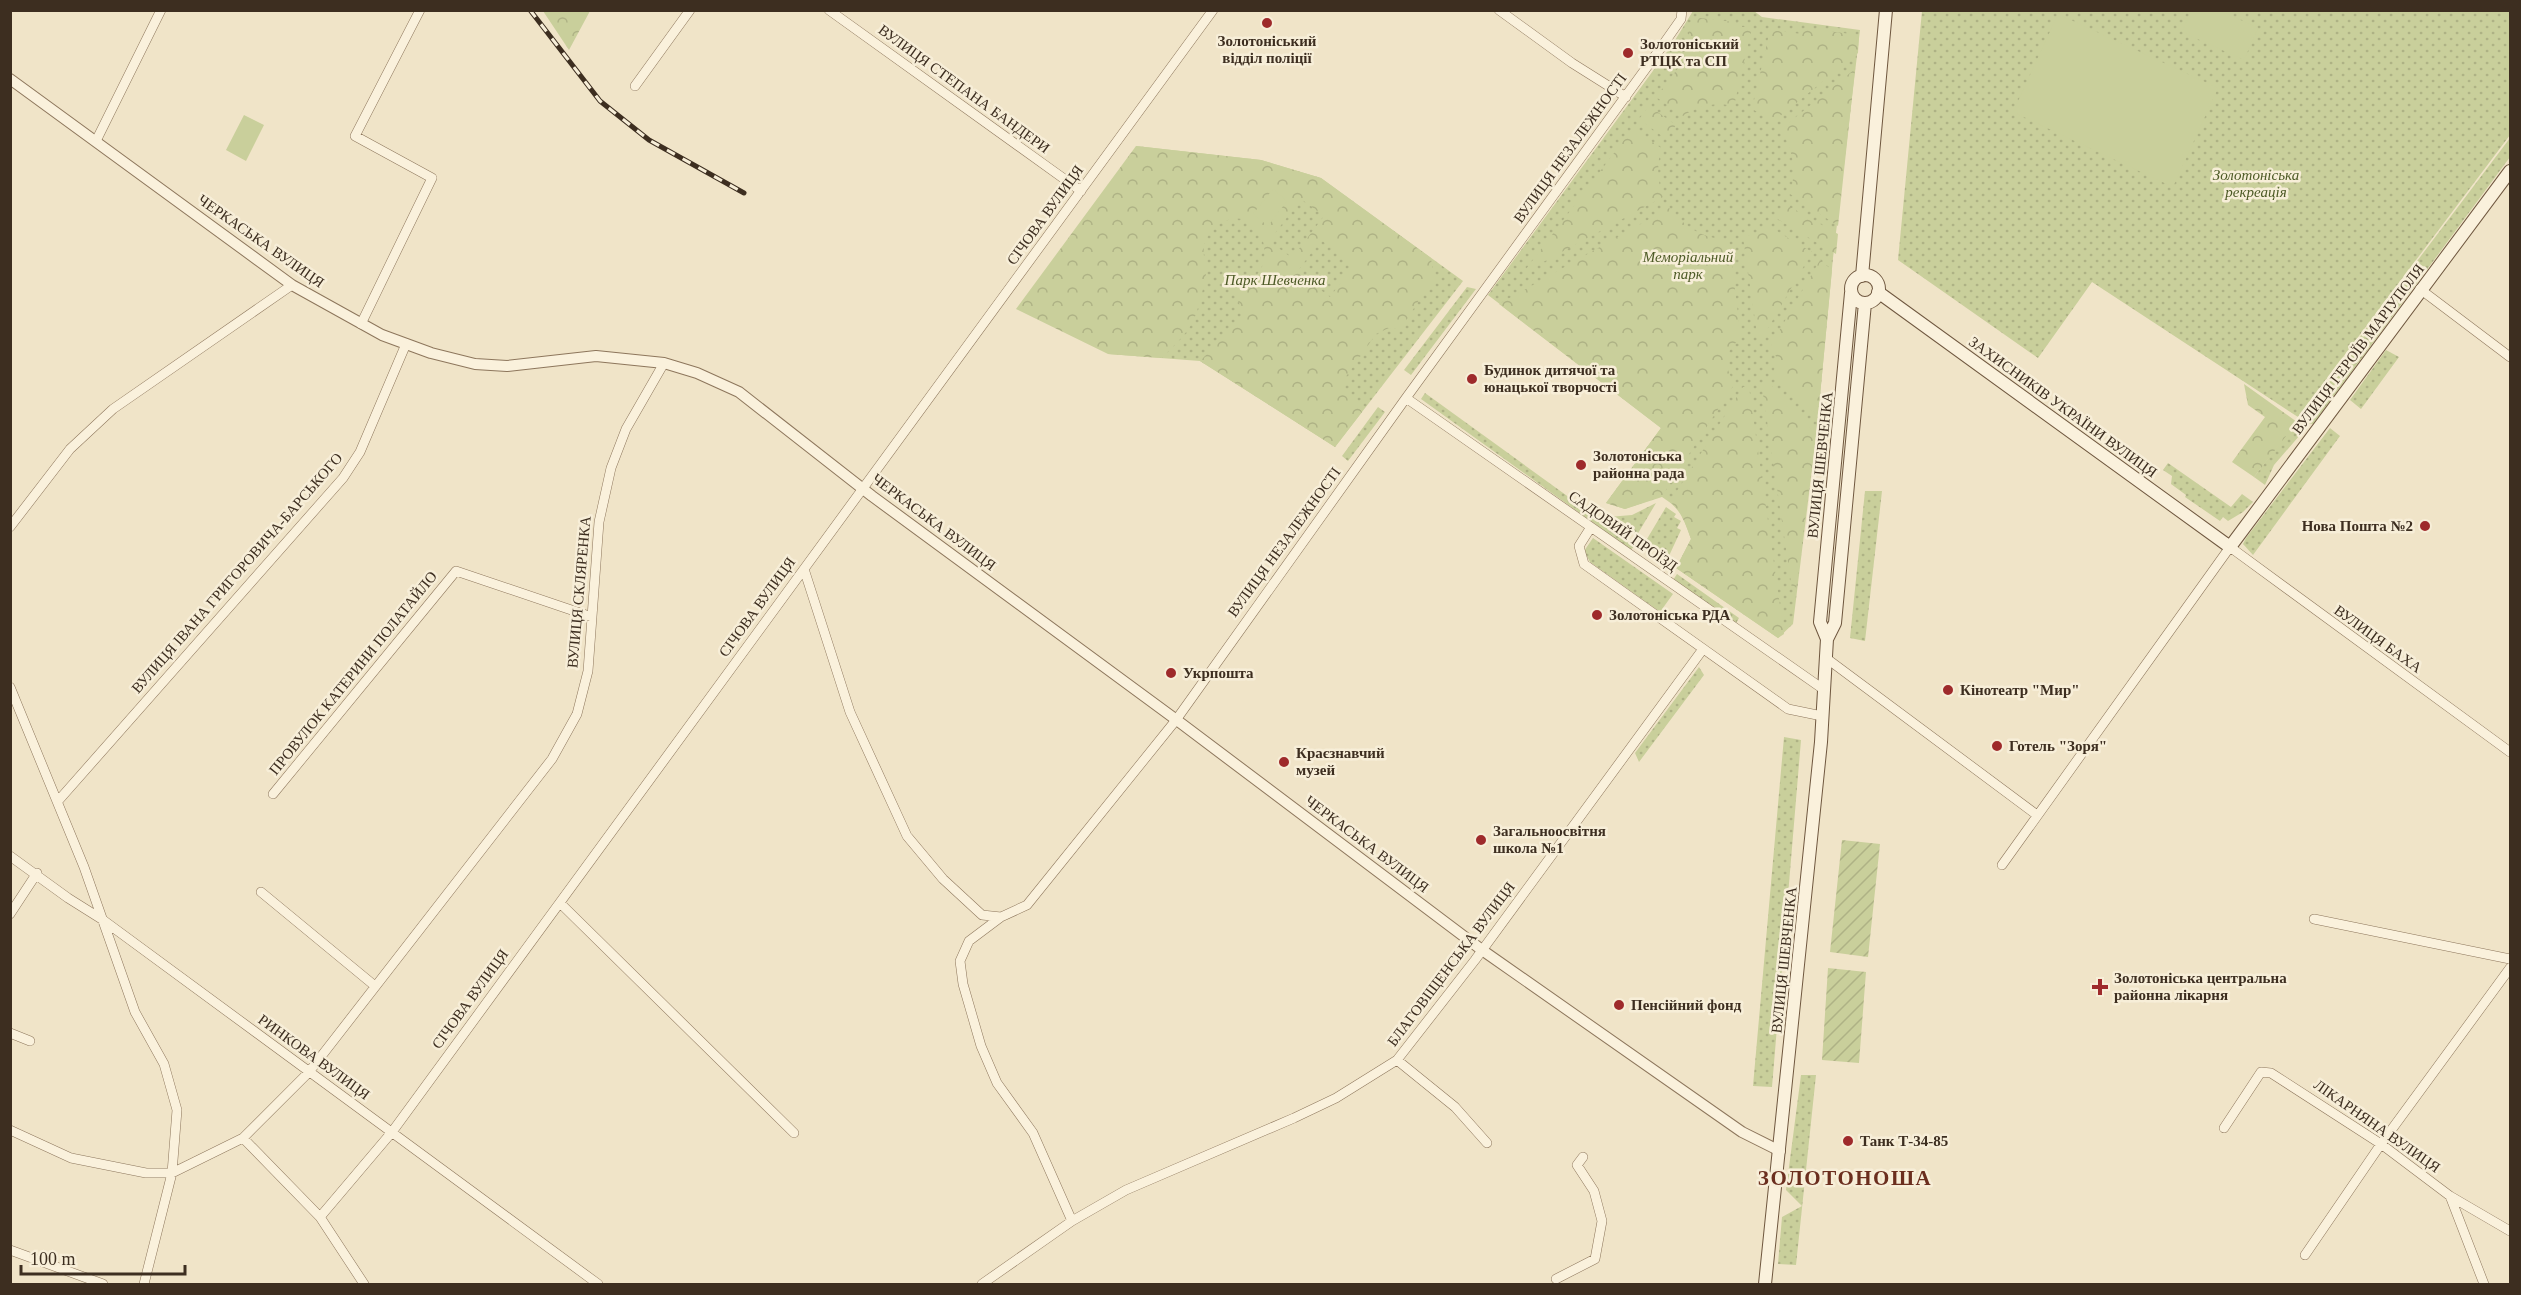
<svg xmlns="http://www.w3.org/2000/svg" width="2521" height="1295" font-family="'Times New Roman',serif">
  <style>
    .grass { fill: url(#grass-dots) }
    .forest { fill: url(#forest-crowns); fill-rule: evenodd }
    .garden { fill: url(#garden-furrows) }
    .pitch { fill: #c9cf9b }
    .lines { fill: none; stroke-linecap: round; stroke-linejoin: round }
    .minor-casing { stroke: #8d765c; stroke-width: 10 }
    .tertiary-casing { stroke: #8d765c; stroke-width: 12 }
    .secondary-casing { stroke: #6f573f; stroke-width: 14 }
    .minor { stroke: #faf1dc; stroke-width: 9 }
    .tertiary { stroke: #faf1dc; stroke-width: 10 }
    .secondary { stroke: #faf1dc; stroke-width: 12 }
    .rail-casing { stroke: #3d2e20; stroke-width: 5 }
    .rail { stroke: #f7eed8; stroke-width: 3; stroke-dasharray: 9; stroke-linecap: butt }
    .poi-dot { fill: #9e2a2b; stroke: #f7eed8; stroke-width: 2 }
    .labels { text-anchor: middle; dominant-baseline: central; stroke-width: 5; stroke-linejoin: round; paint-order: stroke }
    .poi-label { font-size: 15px; font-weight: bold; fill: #3d2e20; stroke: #f7eed8; text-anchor: start }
    .street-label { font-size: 15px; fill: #3d2e20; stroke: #f7eed8 }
    .park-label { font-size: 15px; font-style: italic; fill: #4d5a26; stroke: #f7eed8 }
    .district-label { font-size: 21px; font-weight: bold; letter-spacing: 1.5px; fill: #6b2e1e; stroke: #f7eed8 }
  </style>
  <defs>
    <pattern id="grass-dots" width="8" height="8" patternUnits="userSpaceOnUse" patternTransform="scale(1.5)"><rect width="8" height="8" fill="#c9cf9b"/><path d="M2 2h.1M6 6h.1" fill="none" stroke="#aeb285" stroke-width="1.8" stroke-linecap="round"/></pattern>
    <pattern id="forest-crowns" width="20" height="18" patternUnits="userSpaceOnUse" patternTransform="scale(1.5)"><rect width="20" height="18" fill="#c9cf9b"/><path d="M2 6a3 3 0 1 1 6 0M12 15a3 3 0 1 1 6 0" fill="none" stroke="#aeb285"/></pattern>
    <pattern id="garden-furrows" width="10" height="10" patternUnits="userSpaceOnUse" patternTransform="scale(1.5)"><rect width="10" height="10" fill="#c9cf9b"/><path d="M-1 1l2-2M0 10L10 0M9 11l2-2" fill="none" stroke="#aeb285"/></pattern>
  </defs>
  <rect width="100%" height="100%" fill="#f0e4c8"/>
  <path class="grass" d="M1693,11H1754L1762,17L1860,30L1833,258L1817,428L1793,624L1778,638L1676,568L1691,539C1684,519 1680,508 1662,497L1625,509L1606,503L1661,428L1488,295L1672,45Z
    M1922,11H2510V135L2298,417L2092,282L2038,358L1898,260Z
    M2510,138V157L2313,424L2298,422L2306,428L2274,465L2265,485L2254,477Z
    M1136,146L1261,160L1321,178L1463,281L1335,447L1200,361L1108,354Z
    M1467,287L1476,289L1411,375L1404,370Z
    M2386,350L2399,357L2361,409L2350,400Z
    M1425,393L1635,545L1631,550L1421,399Z
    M1378,407L1385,412L1348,461L1342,456Z
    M2330,428L2340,436L2253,555L2243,544L2246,538Z
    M2168,463L2231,507L2242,494L2253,502L2243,512L2228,521L2223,517L2220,521L2185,497L2186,495L2171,484L2172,476L2163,470Z
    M1865,491H1882L1865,641L1850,638Z
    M1656,503L1637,535L1608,517L1632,515Z
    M1666,507L1676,514L1674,517L1681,521L1677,528L1681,530L1668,558L1644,544Z
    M1593,538L1673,594L1660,612L1590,562L1584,551Z
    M1677,574L1739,618L1734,627L1671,583Z
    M1699,667L1704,675L1639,762L1635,753Z
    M1784,737L1801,740L1772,1087L1753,1086Z
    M1801,1075H1816L1796,1265L1778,1264L1782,1217L1802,1206L1786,1190Z"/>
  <path class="forest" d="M543,11H590L569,50Z
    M1692,17L1742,23V27H1752L1734,106C1715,102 1699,105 1683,116L1656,97L1685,59Z
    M1804,28L1859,35L1858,53L1774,121L1752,109L1770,30L1802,34Z
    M1855,69L1838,226L1790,194C1797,170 1793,151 1781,129Z
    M1649,106L1676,125L1666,139L1639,119Z
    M1633,128L1661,148C1657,166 1657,180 1663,197L1523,273Z
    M1136,146L1261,160L1321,178L1431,258L1434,282L1424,292L1401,329L1389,328L1376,334L1345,378L1344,387L1362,412L1335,447L1200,361L1245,316L1229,281C1285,293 1270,195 1219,224C1208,231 1202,244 1204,256C1205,261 1208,264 1207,269C1204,284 1201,300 1196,314C1190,332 1175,344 1162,358L1108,354L1016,309ZM1301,199L1324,216L1292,258L1269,241ZM1321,240L1354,265L1330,297L1297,272Z
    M1785,204L1838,234L1836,254L1776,218Z
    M1669,208C1687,228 1701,238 1729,240L1741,339C1723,351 1723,366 1735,383L1662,496L1625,509L1606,503L1661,428L1499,304Z
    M1768,226L1812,252L1763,337L1757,334L1743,237L1758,233Z
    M1820,260L1832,270L1818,416L1773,374L1777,359L1771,345Z
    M1768,382L1816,434L1796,590L1792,589L1762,387Z
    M2244,384L2297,422L2254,477L2232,462L2265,417L2248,405Z
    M1743,387H1749L1784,634L1778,638L1676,568L1691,539C1686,526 1682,510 1670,502Z"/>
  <path class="garden" d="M1842,840L1880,844L1868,957L1830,952Z
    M1828,968L1866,972L1859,1063L1822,1060Z"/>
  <path class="pitch" d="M2191,11H2221L2258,28L2244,60L2182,32Z
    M2058,14L2218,88L2173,187L2013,112Z
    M244,115L264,125L246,161L226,150Z
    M1273,189L1287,201L1268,226L1253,214Z"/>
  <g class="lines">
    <g class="minor-casing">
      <path id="minor" d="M829,10L1081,191
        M1499,10L1572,63L1626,97
        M635,86L690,10
        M96,141L161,10
        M2420,289L2510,357
        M361,324L432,178L355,136L420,10
        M1406,398L1823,689
        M10,527L70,449L113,409L292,285
        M1591,527L1579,546L1584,564L1788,709L1822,716
        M804,569L850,712L907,836L943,879L982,915L1001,917
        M1826,658L2037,815
        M10,687L84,867L135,1012L164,1064L177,1110L172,1173L144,1284
        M273,794L456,571L592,617
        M58,801L343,478L360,452L406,344
        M10,856L68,898L103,920L598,1284
        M2002,865L2230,547L2510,752
        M261,892L375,986
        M560,903L794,1133
        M10,914L37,873
        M2314,919L2510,959
        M10,1033L30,1041
        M1397,1060L1455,1107L1487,1143
        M2224,1128L2261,1072L2271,1073L2381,1144L2450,1196L2510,1231
        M10,1130L71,1158L146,1173H172L243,1138L309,1072L552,759L577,714L588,671L599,522L611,468L626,429L664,363
        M243,1138L320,1217L364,1284
        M2450,1196L2484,1284
        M320,1217L392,1132L1213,10
        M1072,1221L1033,1133L997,1083L981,1046L963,984L960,961L969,941L1001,917L1027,905L1176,720L1406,398L1660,49L1681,19L1682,10
        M10,1250L103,1284
        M2305,1255L2381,1144L2510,968
        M1556,1279L1595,1259L1602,1221L1594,1191L1577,1165L1583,1157
        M982,1284L1072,1221L1126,1190L1294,1118L1336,1098L1397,1060L1475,960L1703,649"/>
    </g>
    <g class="tertiary-casing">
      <path id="tertiary" d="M10,79L292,285L382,335L431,353L475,364L507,366L596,356L664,363L697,373L739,392L872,496L1182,724L1482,950L1742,1132L1780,1151"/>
    </g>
    <g class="secondary-casing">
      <path id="secondary" d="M1851 289a14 14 0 1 1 28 0a14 14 0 1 1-28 0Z
        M1862,276L1886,10
        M1878,292L2230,547L2510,171
        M1827,639L1820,622L1851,293
        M1765,1284L1821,742L1827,639L1835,623L1865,303"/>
    </g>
    <use href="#minor" class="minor"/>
    <use href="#tertiary" class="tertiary"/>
    <use href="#secondary" class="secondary"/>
    <g class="rail-casing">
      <path id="rail" d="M530,10L600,101L649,140L744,193"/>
    </g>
    <use href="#rail" class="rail"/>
  </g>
  <g class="poi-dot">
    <circle cx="1267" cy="23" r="6"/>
    <circle cx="1628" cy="53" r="6"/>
    <circle cx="1472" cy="379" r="6"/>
    <circle cx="1581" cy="465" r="6"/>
    <circle cx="2425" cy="526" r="6"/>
    <circle cx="1597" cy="615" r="6"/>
    <circle cx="1171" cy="673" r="6"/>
    <circle cx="1948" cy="690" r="6"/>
    <circle cx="1997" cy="746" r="6"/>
    <circle cx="1284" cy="762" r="6"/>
    <circle cx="1481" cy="840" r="6"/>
    <path d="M2097 978h6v6h6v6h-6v6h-6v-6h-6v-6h6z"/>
    <circle cx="1619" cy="1005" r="6"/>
    <circle cx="1848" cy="1141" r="6"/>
  </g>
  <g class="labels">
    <g class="poi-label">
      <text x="1267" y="41" text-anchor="middle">Золотоніський<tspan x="1267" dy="17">відділ поліції</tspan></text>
      <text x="1640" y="44">Золотоніський<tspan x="1640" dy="17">РТЦК та СП</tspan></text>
      <text x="1484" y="370">Будинок дитячої та<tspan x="1484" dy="17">юнацької творчості</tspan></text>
      <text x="1593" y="456">Золотоніська<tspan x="1593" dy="17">районна рада</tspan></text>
      <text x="2413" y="526" text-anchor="end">Нова Пошта №2</text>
      <text x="1609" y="615">Золотоніська РДА</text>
      <text x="1183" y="673">Укрпошта</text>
      <text x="1960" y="690">Кінотеатр "Мир"</text>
      <text x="2009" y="746">Готель "Зоря"</text>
      <text x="1296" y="753">Краєзнавчий<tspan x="1296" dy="17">музей</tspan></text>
      <text x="1493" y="831">Загальноосвітня<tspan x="1493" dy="17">школа №1</tspan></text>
      <text x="2114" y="978">Золотоніська центральна<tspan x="2114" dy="17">районна лікарня</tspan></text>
      <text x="1631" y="1005">Пенсійний фонд</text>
      <text x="1860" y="1141">Танк Т-34-85</text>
    </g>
    <g class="street-label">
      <text transform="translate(964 89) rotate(36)">ВУЛИЦЯ СТЕПАНА БАНДЕРИ</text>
      <text transform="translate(1570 148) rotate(-54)">ВУЛИЦЯ НЕЗАЛЕЖНОСТІ</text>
      <text transform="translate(1045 215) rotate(-54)">СІЧОВА ВУЛИЦЯ</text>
      <text transform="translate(261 241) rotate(35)">ЧЕРКАСЬКА ВУЛИЦЯ</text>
      <text transform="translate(2358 349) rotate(-53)">ВУЛИЦЯ ГЕРОЇВ МАРІУПОЛЯ</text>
      <text transform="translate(2063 407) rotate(36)">ЗАХИСНИКІВ УКРАЇНИ ВУЛИЦЯ</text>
      <text transform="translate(1820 465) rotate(-84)">ВУЛИЦЯ ШЕВЧЕНКА</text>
      <text transform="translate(934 522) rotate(37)">ЧЕРКАСЬКА ВУЛИЦЯ</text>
      <text transform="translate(1623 531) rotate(35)">САДОВИЙ ПРОЇЗД</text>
      <text transform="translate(1284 542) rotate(-54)">ВУЛИЦЯ НЕЗАЛЕЖНОСТІ</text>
      <text transform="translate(237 573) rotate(-49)">ВУЛИЦЯ ІВАНА ГРИГОРОВИЧА-БАРСЬКОГО</text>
      <text transform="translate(579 592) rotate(-85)">ВУЛИЦЯ СКЛЯРЕНКА</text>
      <text transform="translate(757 607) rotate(-54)">СІЧОВА ВУЛИЦЯ</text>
      <text transform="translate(2378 639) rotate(36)">ВУЛИЦЯ БАХА</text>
      <text transform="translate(353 673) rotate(-51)">ПРОВУЛОК КАТЕРИНИ ПОЛАТАЙЛО</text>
      <text transform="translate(1367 844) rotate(37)">ЧЕРКАСЬКА ВУЛИЦЯ</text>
      <text transform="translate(1784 960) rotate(-84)">ВУЛИЦЯ ШЕВЧЕНКА</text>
      <text transform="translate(1451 964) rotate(-53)">БЛАГОВІЩЕНСЬКА ВУЛИЦЯ</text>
      <text transform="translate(470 999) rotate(-54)">СІЧОВА ВУЛИЦЯ</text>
      <text transform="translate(314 1057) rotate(36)">РИНКОВА ВУЛИЦЯ</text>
      <text transform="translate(2377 1126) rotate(35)">ЛІКАРНЯНА ВУЛИЦЯ</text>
    </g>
    <g class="park-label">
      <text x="2256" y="175">Золотоніська<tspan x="2256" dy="17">рекреація</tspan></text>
      <text x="1688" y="257">Меморіальний<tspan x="1688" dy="17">парк</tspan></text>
      <text x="1275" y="280">Парк Шевченка</text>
    </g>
    <g class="district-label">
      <text x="1845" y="1178">ЗОЛОТОНОША</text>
    </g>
  </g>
  <rect width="2521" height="1295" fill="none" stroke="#3d2e20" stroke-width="24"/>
  <path d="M21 1265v9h164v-9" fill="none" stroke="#3d2e20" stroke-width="3"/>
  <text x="30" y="1265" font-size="18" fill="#3d2e20" stroke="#f7eed8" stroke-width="4.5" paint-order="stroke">100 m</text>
</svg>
